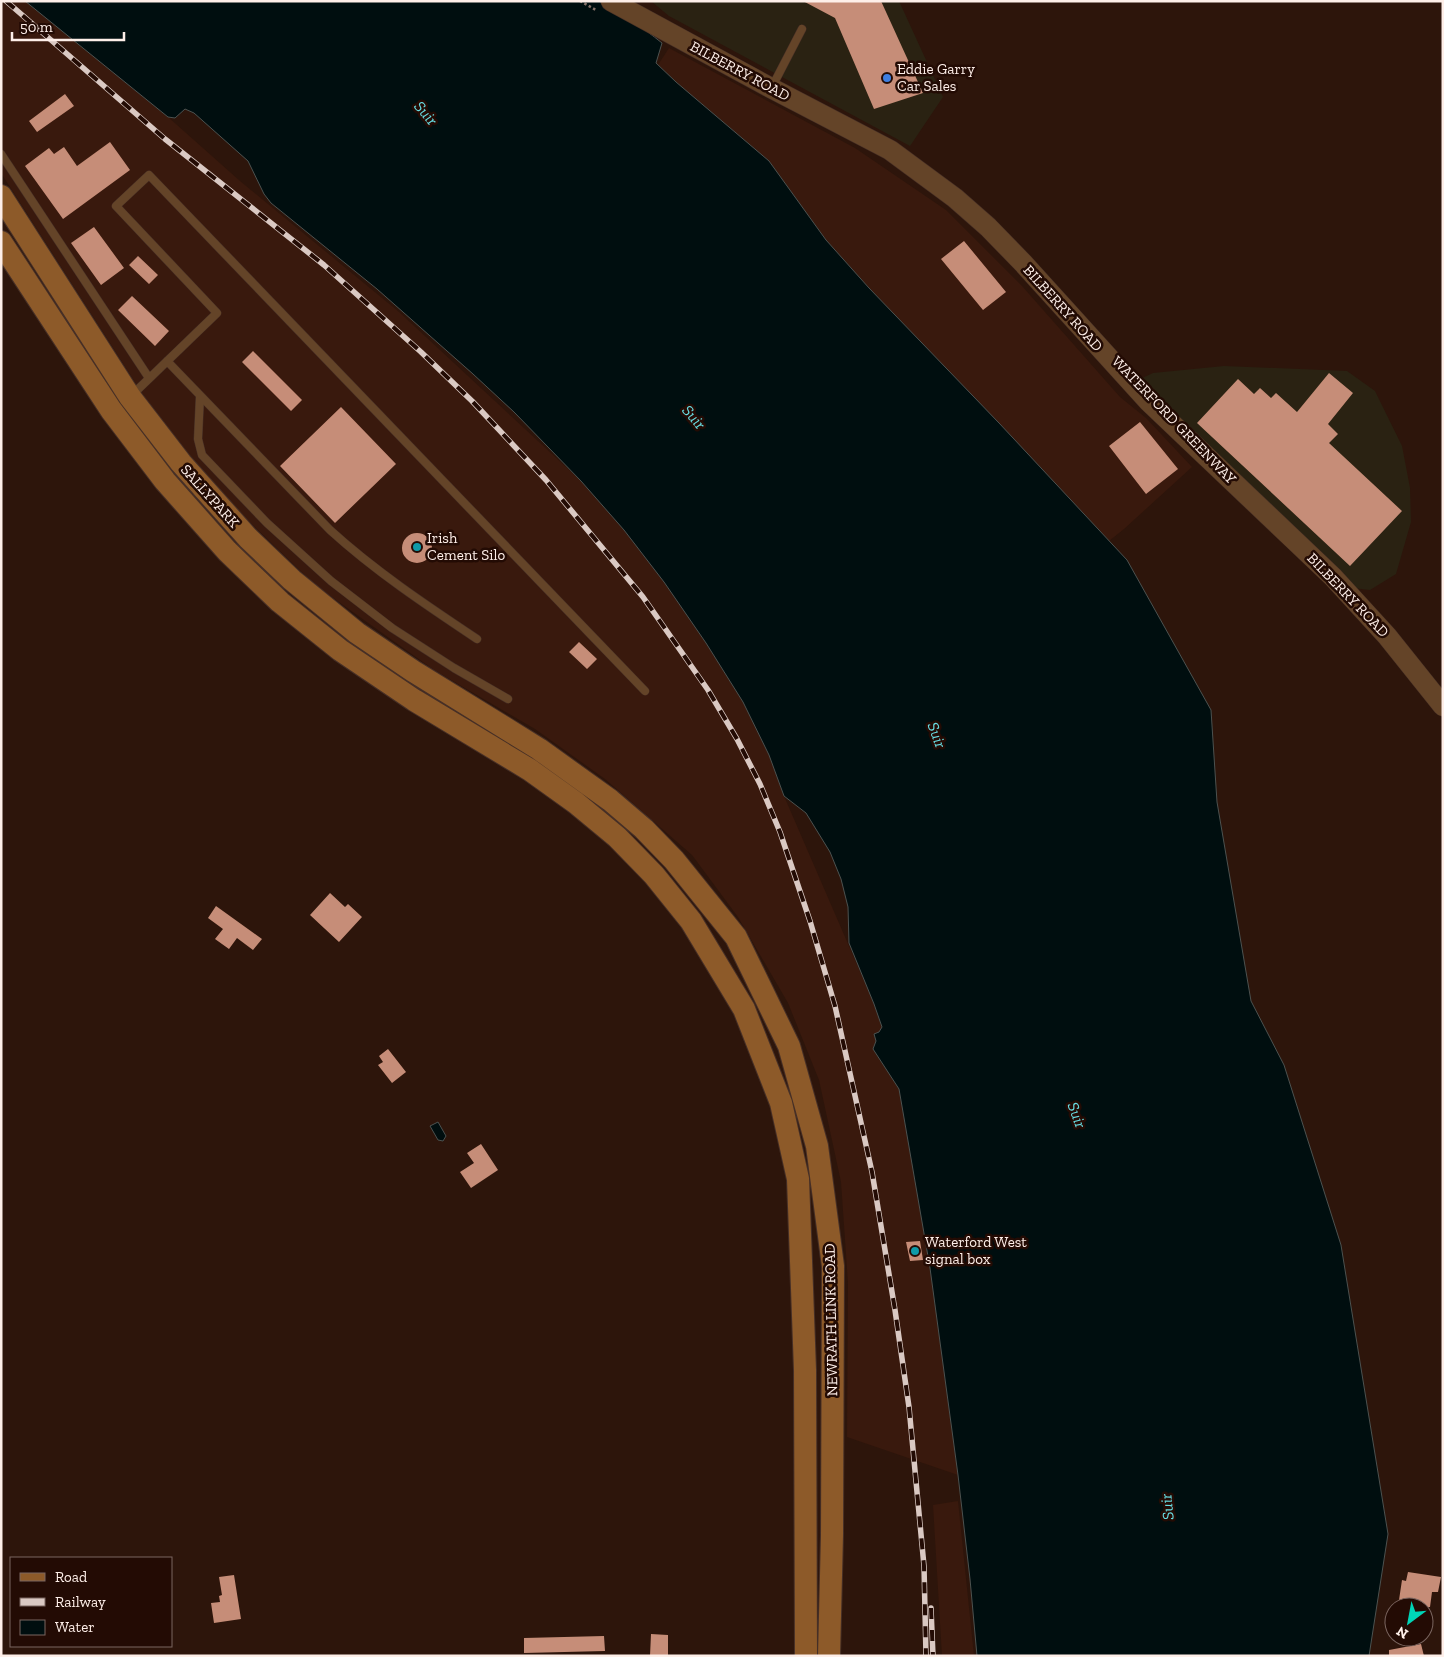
<svg xmlns="http://www.w3.org/2000/svg" width="1444" height="1657" font-family="'Zilla Slab',serif">
  <style>
    .commercial { fill: #2a2212 }
    .built { fill: #39190d }
    .water { fill: #000e0f; stroke: #4c5250 }
    .building { fill: #c68d78 }
    .lines { fill: none; stroke-linecap: round; stroke-linejoin: round }
    .service-casing { stroke: #462f26; stroke-width: 9 }
    .tertiary-casing { stroke: #462f26; stroke-width: 21 }
    .secondary-casing { stroke: #462f26; stroke-width: 24 }
    .path { stroke: #87736a; stroke-width: 2.5; stroke-dasharray: 2.5 2.5; stroke-linecap: butt }
    .service { stroke: #644428; stroke-width: 8 }
    .tertiary { stroke: #644428; stroke-width: 20 }
    .secondary { stroke: #8d5a29; stroke-width: 22 }
    .rail-casing { stroke: #dac9c3; stroke-width: 5.5 }
    .rail { stroke: #230b04; stroke-width: 4; stroke-dasharray: 11; stroke-linecap: butt }
    .shop-dot { fill: #3f7fe0; stroke: #230b04; stroke-width: 2 }
    .culture-dot { fill: #0f9aa8; stroke: #230b04; stroke-width: 2 }
    .labels { text-anchor: middle; dominant-baseline: central; stroke-width: 5; stroke-linejoin: round; paint-order: stroke }
    .poi-label { font-size: 15px; fill: #feefe9; stroke: #230b04; text-anchor: start }
    .street-label { font-size: 15px; fill: #feefe9; stroke: #230b04 }
    .water-label { font-size: 16px; font-style: italic; fill: #67dde3; stroke: #230b04 }
  </style>
  <rect width="100%" height="100%" fill="#2d150b"/>
  <path class="commercial" d="M651,1H899L943,97L910,146L669,16Z
    M1224,366L1347,371L1375,391L1402,446L1410,488L1411,522L1396,574L1370,590L1353,588L1138,380L1153,373Z"/>
  <path class="built" d="M1,1H25L168,117L240,181L399,312L581,481L624,530L664,582L706,643L743,702L769,755L784,796L874,1004L882,1028L873,1049L899,1089L930,1268L958,1475L847,1437L848,1283L841,1182L819,1080L788,1003L738,917L692,855L605,779L535,729L434,670L315,585L236,509L163,426L1,173Z
    M669,48L855,148L946,210L1022,286L1120,397L1146,418L1192,467L1124,529L1109,541L869,288L826,240L769,161L676,82L658,65Z
    M958,1501L974,1656H942L933,1505Z"/>
  <path class="water" d="M25,1H599C622,13 642,27 662,43L656,63L676,82L769,161L826,240L869,288L999,423L1127,560L1211,710L1217,802L1251,1001L1284,1065L1341,1245L1388,1534L1369,1656H977L970,1579L958,1475L930,1268L899,1089L873,1049L876,1041L874,1034L879,1032L882,1027L874,1004L849,943L848,907L841,879L830,852L806,813L784,796L769,755L743,702L706,643L664,582L624,530L581,481L514,412L473,374L377,289L271,203L264,194L248,161L194,113L185,109L175,118L168,117Z
    M438,1122L446,1136L443,1141L438,1140L430,1126Z"/>
  <path class="building" d="M803,1H881L923,93L874,109L835,18Z
    M65,94L74,106L37,132L29,121Z
    M110,142L130,170L63,219L25,166L49,148L54,154L64,147L77,166Z
    M94,227L124,268L101,285L71,243Z
    M964,241L1006,292L983,310L941,259Z
    M138,256L158,275L149,284L129,265Z
    M132,296L169,331L155,346L118,310Z
    M253,351L302,400L291,411L242,362Z
    M1329,373L1353,393L1328,424L1338,434L1329,443L1402,511L1350,566L1197,423L1238,379L1254,394L1260,388L1271,398L1276,393L1297,412Z
    M341,407L396,464L335,523L280,466Z
    M1140,422L1178,469L1146,494L1109,446Z
    M402 548a15 15 0 1 1 30 0a15 15 0 1 1-30 0Z
    M579,642L597,659L587,669L569,652Z
    M330,893L345,907L348,904L362,917L339,942L310,915Z
    M216,906L262,939L253,950L237,938L229,949L215,939L223,929L208,918Z
    M388,1049L406,1072L392,1083L378,1065L383,1062L379,1056Z
    M481,1144L498,1170L471,1188L460,1172L474,1163L467,1153Z
    M920,1241L923,1260L910,1261L906,1242Z
    M1408,1572L1441,1577L1438,1592H1432L1430,1607H1402L1403,1601L1399,1600L1402,1580L1406,1581Z
    M234,1575L241,1619L214,1623L211,1603L220,1602L219,1596L222,1595L219,1577Z
    M651,1634L668,1635V1656H650Z
    M604,1636L605,1651L524,1653V1638Z
    M1421,1644L1424,1656H1389V1650Z"/>
  <g class="lines">
    <g class="service-casing">
      <path id="service" d="M772,87L802,29
        M1,154L149,378
        M167,361L330,530C375,571 426,605 477,639
        M131,396L217,313L116,206L149,175L645,691
        M200,396L198,439L202,455L267,523L331,581L392,628L454,668L508,699"/>
    </g>
    <g class="tertiary-casing">
      <path id="tertiary" d="M611,1L771,88L890,150L955,198L988,227L1023,263L1149,402L1333,577L1387,636L1443,706"/>
    </g>
    <g class="secondary-casing">
      <path id="secondary" d="M1,196L130,397L181,463L248,538L292,580L357,633L413,671L539,749L610,800L644,829L674,860L736,937L789,1046L817,1146L833,1266L832,1535L829,1656
        M1,242L111,410L165,481L227,551L280,602L340,650L414,700L530,770L576,803L617,837L654,875L691,921L744,1009L781,1103L798,1179L805,1370L806,1656"/>
    </g>
    <path class="path" d="M580,1L596,10"/>
    <use href="#service" class="service"/>
    <use href="#tertiary" class="tertiary"/>
    <use href="#secondary" class="secondary"/>
    <g class="rail-casing">
      <path id="rail" d="M6,1L165,139L324,265L421,352L472,401L546,480L643,597L708,690L737,739L760,784L780,832L810,921L835,1006L872,1172L895,1310L909,1407L924,1566L926,1656
        M931,1608L933,1656"/>
    </g>
    <use href="#rail" class="rail"/>
  </g>
  <circle class="shop-dot" cx="887" cy="78" r="5"/>
  <g class="culture-dot">
    <circle cx="417" cy="547" r="5"/>
    <circle cx="915" cy="1251" r="5"/>
  </g>
  <g class="labels">
    <g class="poi-label">
      <text x="897" y="69">Eddie Garry<tspan x="897" dy="17">Car Sales</tspan></text>
      <text x="427" y="538">Irish<tspan x="427" dy="17">Cement Silo</tspan></text>
      <text x="925" y="1242">Waterford West<tspan x="925" dy="17">signal box</tspan></text>
    </g>
    <g class="street-label">
      <text transform="translate(740 71) rotate(28)">BILBERRY ROAD</text>
      <text transform="translate(1063 308) rotate(48)">BILBERRY ROAD</text>
      <text transform="translate(1174 420) rotate(46)">WATERFORD GREENWAY</text>
      <text transform="translate(210 496) rotate(48)">SALLYPARK</text>
      <text transform="translate(1348 595) rotate(46)">BILBERRY ROAD</text>
      <text transform="translate(831 1320) rotate(-91)">NEWRATH LINK ROAD</text>
    </g>
    <g class="water-label">
      <text transform="translate(426 113) rotate(49)">Suir</text>
      <text transform="translate(694 417) rotate(49)">Suir</text>
      <text transform="translate(937 735) rotate(70)">Suir</text>
      <text transform="translate(1077 1115) rotate(70)">Suir</text>
      <text transform="translate(1167 1507) rotate(-96)">Suir</text>
    </g>
  </g>
  <rect width="1444" height="1657" fill="none" stroke="#feefe9" stroke-width="5"/>
  <rect x="10" y="1557" width="162" height="90" fill="#230b04" stroke="#7b6660"/>
  <rect x="20" y="1573" width="25" height="8" fill="#8d5a29" stroke="#7b6660"/>
  <text x="55" y="1582" font-size="15" fill="#feefe9">Road</text>
  <rect x="20" y="1598" width="25" height="8" fill="#dac9c3" stroke="#7b6660"/>
  <text x="55" y="1607" font-size="15" fill="#feefe9">Railway</text>
  <rect x="20" y="1620" width="25" height="15" fill="#000e0f" stroke="#7b6660"/>
  <text x="55" y="1632" font-size="15" fill="#feefe9">Water</text>
  <g transform="translate(1409 1622) rotate(212)"><circle r="24" fill="#230b04" stroke="#7b6660"/>
  <path d="M0-4L9 19L0 12L-9 19Z" fill="#00d5b7"/>
  <text y="-8" font-size="14" font-weight="bold" text-anchor="middle" fill="#feefe9">N</text>
  </g>
  <path d="M12 32v8h112v-8" fill="none" stroke="#feefe9" stroke-width="2.5"/>
  <text x="20" y="32" font-size="15" fill="#feefe9" stroke="#230b04" stroke-width="4" paint-order="stroke">50 m</text>
</svg>
